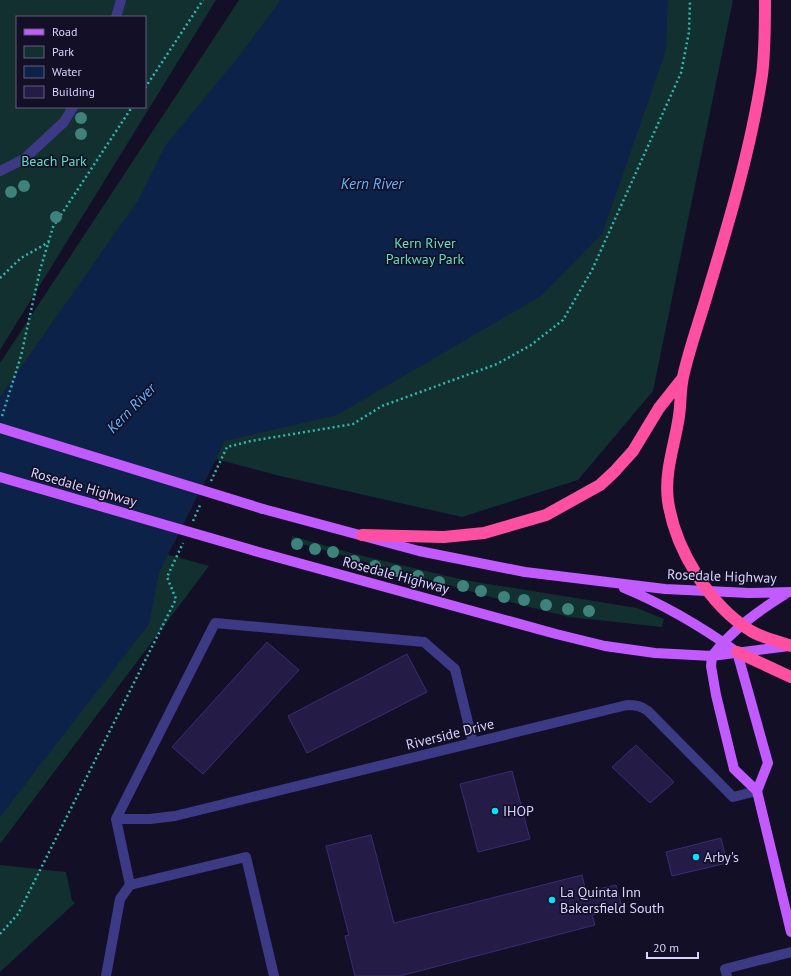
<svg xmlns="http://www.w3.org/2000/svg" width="791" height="976" font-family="'PT Sans',sans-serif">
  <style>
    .green { fill: #12302f; fill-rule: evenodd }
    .water { fill: #0c2248 }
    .building { fill: #241b47; stroke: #3b2d73 }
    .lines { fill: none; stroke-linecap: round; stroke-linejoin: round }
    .path { stroke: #2fb8b0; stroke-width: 2.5; stroke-dasharray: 2 3; stroke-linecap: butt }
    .minor { stroke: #3d3a85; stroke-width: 10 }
    .major { stroke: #c25bff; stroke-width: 10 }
    .highway { stroke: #ff4fa3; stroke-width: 12 }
    .major-bridge { stroke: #c25bff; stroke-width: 10 }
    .tree { fill: #3d827b }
    .poi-dot { fill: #00e5ff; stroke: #130f26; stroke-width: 1.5 }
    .labels { text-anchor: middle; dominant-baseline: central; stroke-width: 3.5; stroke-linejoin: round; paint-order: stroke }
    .park-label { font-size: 14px; fill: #5fe0c0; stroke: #130f26 }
    .street-label { font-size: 14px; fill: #d9d4ff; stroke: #130f26 }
    .poi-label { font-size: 14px; fill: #d9d4ff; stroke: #130f26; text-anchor: start }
    .water-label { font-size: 15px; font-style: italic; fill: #62b6ff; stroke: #130f26 }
  </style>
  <rect width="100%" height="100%" fill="#130f26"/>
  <path class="green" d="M0,0H216L0,350ZM17,17H145V107H17Z
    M239,0H733L653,391L578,480L462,517L276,475L0,401V363Z
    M0,508L209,566L0,844Z
    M292,536L355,554L464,580L637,608L664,619L662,627L569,617L498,599L291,541Z
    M0,865L66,872L72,900L75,903L0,972Z"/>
  <path class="water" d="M281,0H668L666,50L602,234L541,296L337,415L225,441L159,573L149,624L0,817V397L139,199L165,146L235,61Z"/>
  <path class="building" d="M267,642L299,670L203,774L172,747Z
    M407,654L427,692L307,753L288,716Z
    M636,745L674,782L650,803L612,767Z
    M512,771L530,839L478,852L460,784Z
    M371,835L394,923L582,875L586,892L616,885L622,908L592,915L595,925L400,976H355L345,936L349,935L326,846Z
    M721,838L727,863L672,876L666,852Z"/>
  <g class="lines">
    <path class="path" d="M145,88L203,0
      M0,278L21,258L49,242
      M2,416L21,356L40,270L53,227L132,107
      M211,481L227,447L251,441L353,424L382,406L497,364L531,345L563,320L592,270L681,73L689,32L690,0
      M193,521L201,503
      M0,934L18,914L176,599L167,577L183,543"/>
    <path class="minor" d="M116,17L121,0
      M0,171L24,159L64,122L73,107
      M116,819H150L175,816L627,705C636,705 641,706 648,711L733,797L757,791
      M130,885L246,857L274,976
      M106,976L120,899L130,885L116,819L215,623L424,642L455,669L473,743
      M727,976L725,969L791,952"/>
    <path class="major" d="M263,509L419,551L525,572L665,589L749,593L791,592
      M255,551L556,634L605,646L655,653L712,656L789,646
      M624,588C665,605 702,627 737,652
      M737,652L768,763L757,791
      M712,656L711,666L716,695L734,769L757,791L791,932
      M712,656C733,629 758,611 787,593"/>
    <path class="highway" d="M765,0C765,24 765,52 762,75C750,154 726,232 703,308C696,331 688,354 683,377C680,390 681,403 679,416C675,444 664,472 668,501C675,549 709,605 751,631C763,638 778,641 791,646
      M362,535L444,537L484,533L546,515L600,485L614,472L633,451L659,408L682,379
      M737,652L791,677"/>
    <path class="major-bridge" d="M0,428L263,509
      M0,477L255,551"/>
  </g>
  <g class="tree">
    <circle cx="81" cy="118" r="6"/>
    <circle cx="81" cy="134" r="6"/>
    <circle cx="24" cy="186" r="6"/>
    <circle cx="11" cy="192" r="6"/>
    <circle cx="56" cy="217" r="6"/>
    <circle cx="297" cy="544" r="6"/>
    <circle cx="315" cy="549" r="6"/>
    <circle cx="333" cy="552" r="6"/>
    <circle cx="354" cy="561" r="6"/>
    <circle cx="375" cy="566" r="6"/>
    <circle cx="396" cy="571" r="6"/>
    <circle cx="418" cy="576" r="6"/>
    <circle cx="439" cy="582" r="6"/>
    <circle cx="463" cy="586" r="6"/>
    <circle cx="481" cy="591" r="6"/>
    <circle cx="504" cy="597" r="6"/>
    <circle cx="524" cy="600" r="6"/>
    <circle cx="546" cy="605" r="6"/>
    <circle cx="568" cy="609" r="6"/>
    <circle cx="589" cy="611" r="6"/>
  </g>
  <g class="poi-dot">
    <circle cx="495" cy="811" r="4"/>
    <circle cx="696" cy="857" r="4"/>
    <circle cx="552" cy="900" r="4"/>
  </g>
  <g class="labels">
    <g class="park-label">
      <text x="54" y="161">Beach Park</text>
      <text x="425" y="243">Kern River<tspan x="425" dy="16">Parkway Park</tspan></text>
    </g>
    <g class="street-label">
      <text transform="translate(84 487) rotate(16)">Rosedale Highway</text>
      <text transform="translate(396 575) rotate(15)">Rosedale Highway</text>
      <text transform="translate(722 576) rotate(2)">Rosedale Highway</text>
      <text transform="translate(450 734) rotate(-14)">Riverside Drive</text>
    </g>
    <g class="poi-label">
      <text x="503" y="811">IHOP</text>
      <text x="704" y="857">Arby's</text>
      <text x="560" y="892">La Quinta Inn<tspan x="560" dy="16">Bakersfield South</tspan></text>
    </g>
    <g class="water-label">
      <text x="372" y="183">Kern River</text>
      <text transform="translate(131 408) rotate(-46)">Kern River</text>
    </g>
  </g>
  <rect x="16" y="16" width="130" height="92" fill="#130f26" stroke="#625e7d"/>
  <rect x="24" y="29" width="20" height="6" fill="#c25bff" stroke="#625e7d"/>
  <text x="52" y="36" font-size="12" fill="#d9d4ff">Road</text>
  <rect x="24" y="46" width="20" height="12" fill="#12302f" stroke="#625e7d"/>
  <text x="52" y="56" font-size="12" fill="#d9d4ff">Park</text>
  <rect x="24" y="66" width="20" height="12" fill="#0c2248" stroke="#625e7d"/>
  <text x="52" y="76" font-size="12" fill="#d9d4ff">Water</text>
  <rect x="24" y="86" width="20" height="12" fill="#241b47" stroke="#625e7d"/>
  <text x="52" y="96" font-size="12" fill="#d9d4ff">Building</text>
  <path d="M647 952v6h51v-6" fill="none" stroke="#d9d4ff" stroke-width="2"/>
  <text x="653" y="952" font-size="12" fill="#d9d4ff" stroke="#130f26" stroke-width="3" paint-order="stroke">20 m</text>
</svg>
